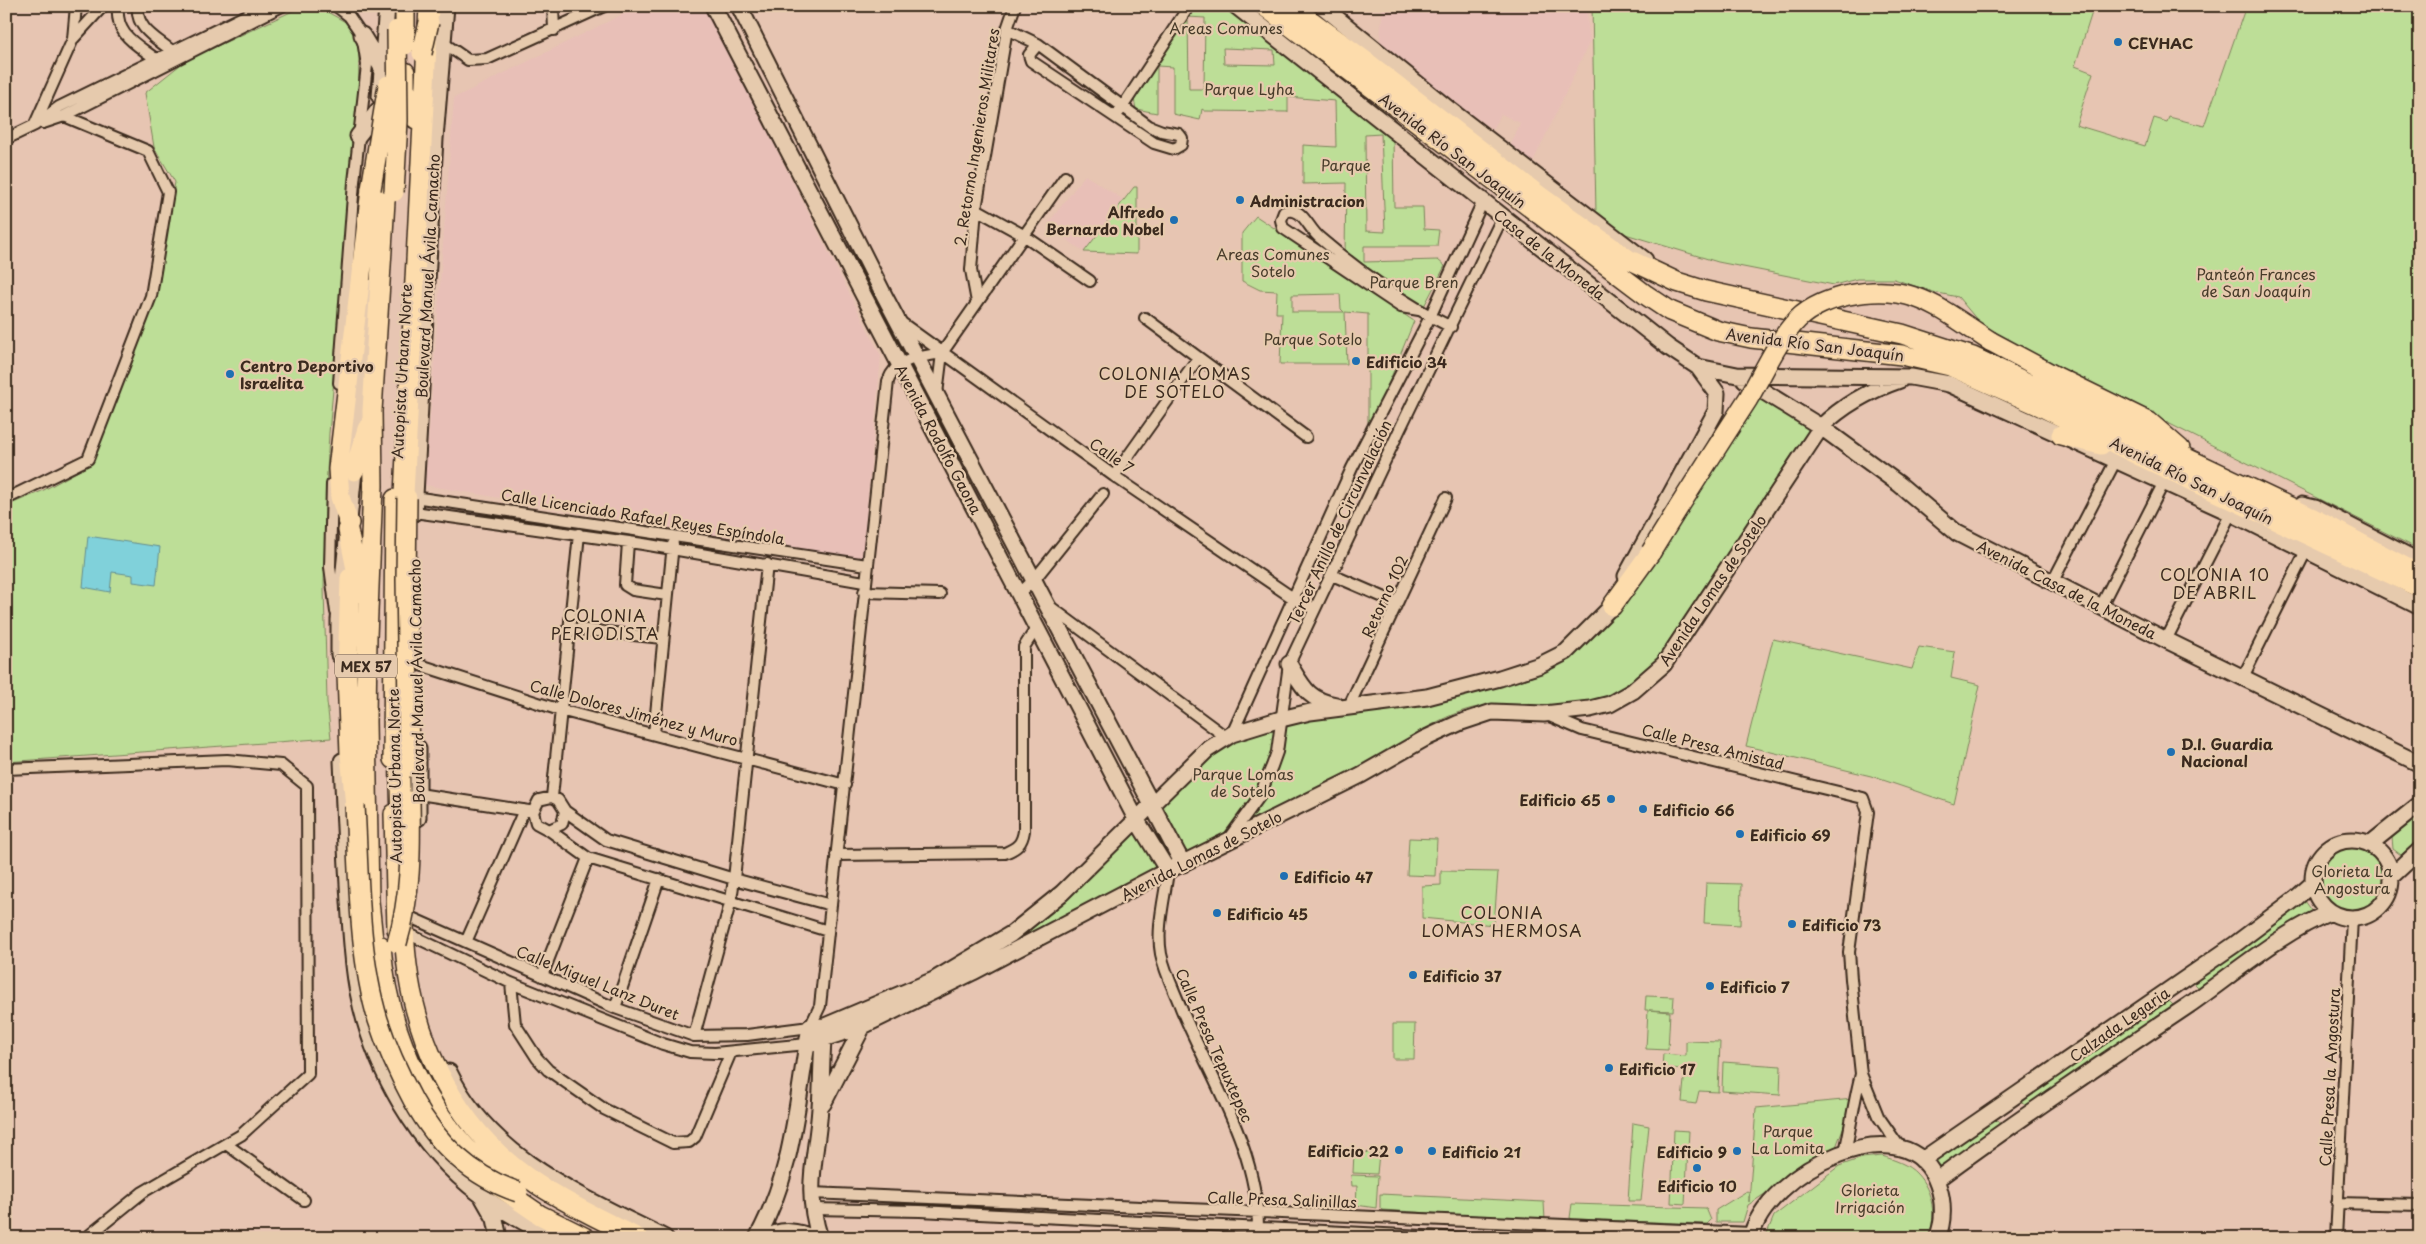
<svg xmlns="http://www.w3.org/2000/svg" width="2426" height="1244" font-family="'Playpen Sans',sans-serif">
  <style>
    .built { fill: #e8bfb7 }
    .green { fill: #bdde97; stroke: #7c845a; fill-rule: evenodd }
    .water { fill: #80d1da; stroke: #648e8f }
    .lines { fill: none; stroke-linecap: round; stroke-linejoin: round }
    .street-casing { stroke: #3b2a1e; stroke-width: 14 }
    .secondary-casing { stroke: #3b2a1e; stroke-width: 19 }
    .highway-casing { stroke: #3b2a1e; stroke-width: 22 }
    .street { stroke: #e6caad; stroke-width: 10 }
    .secondary { stroke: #e6caad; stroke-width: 15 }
    .highway { stroke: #fddcac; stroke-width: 19 }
    .highway-bridge-casing { stroke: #3b2a1e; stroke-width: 22; stroke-linecap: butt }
    .highway-bridge { stroke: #fddcac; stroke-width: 19 }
    .poi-dot { fill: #1f6fb2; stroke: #e6caad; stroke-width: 2 }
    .labels { text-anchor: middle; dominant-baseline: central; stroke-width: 4.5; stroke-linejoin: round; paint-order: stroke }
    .shield { fill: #e6caad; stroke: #6e5a49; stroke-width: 1 }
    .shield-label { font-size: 14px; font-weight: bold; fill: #3b2a1e }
    .park-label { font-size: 15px; fill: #483c2a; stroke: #e6caad }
    .poi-label { font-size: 15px; font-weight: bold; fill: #3b2a1e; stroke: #e6caad; text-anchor: start }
    .street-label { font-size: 15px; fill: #3b2a1e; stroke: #e6caad }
    .neighbourhood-label { font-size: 16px; letter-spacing: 1px; fill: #3b2a1e; stroke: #e6caad }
  </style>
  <rect width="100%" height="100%" fill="#e7c5b2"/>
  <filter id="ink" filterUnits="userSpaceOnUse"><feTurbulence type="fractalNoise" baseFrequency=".02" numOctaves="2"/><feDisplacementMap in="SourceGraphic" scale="10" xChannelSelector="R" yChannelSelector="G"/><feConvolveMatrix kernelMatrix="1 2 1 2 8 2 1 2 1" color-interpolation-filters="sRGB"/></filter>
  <g filter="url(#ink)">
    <path class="built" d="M639,6H704L881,356L862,561L425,485L454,98Z
      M1383,6H1586L1590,41L1532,164L1510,147L1520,123L1501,114L1493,130L1379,49Z
      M1085,175L1124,200L1084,252L1047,225Z"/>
    <path class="green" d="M1195,6H1232L1393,135L1394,207H1423L1424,229L1439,230L1437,246H1364V262L1438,260L1445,266L1422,310L1345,254L1346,183L1303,184V145L1336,147L1335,101L1288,97V112L1205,111L1202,109L1200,120L1173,114V67L1157,66V113L1136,109L1133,94ZM1188,17L1205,18L1204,89H1189ZM1223,48L1274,50L1275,65L1224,64ZM1381,134L1385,232L1366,231L1365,135Z
      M1592,6H2094L2075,66L2093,73L2076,125L2145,146L2154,118L2167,122L2169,117L2204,126L2246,6H2420V550L2025,351L1983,327L1958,297L1933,292L1894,279H1857L1834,285L1718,262L1622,233L1596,214Z
      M297,9H322L349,24L359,48L358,120L329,433L325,510L324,588L327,702L331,738L6,762V506L42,491L93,463L109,413L156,296L175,182L154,147L145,93L185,61Z
      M1134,187H1137V254L1084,252Z
      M1256,216L1414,321L1368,434V314L1345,312L1347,364H1280L1282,313H1276L1277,291L1260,290L1242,281V233ZM1340,294L1341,309L1344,312H1292V295Z
      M1757,394L1810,428L1657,658C1644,671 1629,691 1612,698C1567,716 1518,697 1473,708C1436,717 1406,742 1373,761C1311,796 1246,827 1182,860L1154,808L1219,747L1276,725L1562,659L1621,604Z
      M1773,639L1912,669L1919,647L1955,652L1951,678L1980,685L1954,804L1871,776L1746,746Z
      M2420,813V838L2401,855L2393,849L2392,837Z
      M1133,829L1161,870L1099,903L944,976L1022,929Z
      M1409,838L1437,839L1435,876L1407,875Z
      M2320 879a32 32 0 1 1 64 0a32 32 0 1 1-64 0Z
      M1441,871L1498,872L1494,925L1422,918V886L1441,885Z
      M1706,883L1741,884L1740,925L1704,923Z
      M2305,901L2316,916L2200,989L2195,984L2193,975Z
      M1646,996L1674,997L1673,1011L1649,1010L1670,1012L1668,1050L1646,1049L1648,1010H1645Z
      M2167,999L2173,1005L2030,1106L2012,1100Z
      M1393,1024H1415L1414,1059H1393Z
      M1686,1041L1720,1042L1718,1092L1699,1091L1696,1104L1682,1102L1685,1069L1662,1068L1663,1054L1686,1056Z
      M1723,1062L1781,1066L1780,1095L1722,1091Z
      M1854,1099L1836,1147L1748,1205L1743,1222H1716V1210L1747,1191L1749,1192V1202L1756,1108Z
      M1991,1115L1999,1122V1128L1940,1172L1931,1157Z
      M1633,1123L1649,1126L1641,1201H1628Z
      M1674,1130L1689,1131L1685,1204L1671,1203Z
      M1354,1152L1379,1153L1377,1174L1353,1173Z
      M1882,1156C1894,1160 1908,1164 1917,1174C1933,1191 1937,1217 1928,1238H1765L1774,1216L1839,1166L1862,1158Z
      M1351,1175L1378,1176L1376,1208L1356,1205L1357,1186H1352Z
      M1380,1194L1544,1202L1545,1220L1382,1210L1380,1208Z
      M1572,1204L1706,1208L1711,1220L1707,1224L1573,1219L1570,1218Z"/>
    <path class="water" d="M88,536L160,547L156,585L133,582V575L112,572L110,592L83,587Z"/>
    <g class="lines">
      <g class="street-casing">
        <path id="street" d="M118,6C115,36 137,44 157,60L158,64
          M138,6C135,29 158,39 173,52L176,56
          M336,6L349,16L362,35L367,65L354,182L339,383
          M553,6L554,30
          M1007,29L1038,44L1149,126L1162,131L1179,134L1182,138L1181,145L1174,149L1154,143L1031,61L1029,55L1038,44
          M73,39L103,6
          M442,42L468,60L487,59L604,6
          M1119,112L1189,6
          M43,123L64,116L282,6
          M35,124L73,39L76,6
          M6,139L35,125L59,107L265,6
          M976,209L1025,236L1090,281
          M977,302L971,270L976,209L1007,29L1015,6
          M1419,310L1401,307L1283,228L1281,220L1284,212C1303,205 1307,228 1320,238C1356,269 1408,306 1451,327
          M1145,318L1306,437
          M899,321L1114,476L1293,598L1315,609
          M937,394L942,353
          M1114,476L1198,358
          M332,484L330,567L336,612
          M414,497L867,565
          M6,499L88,459L151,296L168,192L148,151L64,116
          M414,512L643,544L864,582
          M628,542L625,585L633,590L667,595
          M1332,575L1397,603
          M2052,583L2116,460
          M864,592L940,594
          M1020,593L1034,580L1103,494
          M1048,605L1226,737
          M2101,606L2164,482
          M568,628L662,638
          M2166,640L2231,513
          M417,664L560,710L845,785
          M2243,677L2307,549
          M1349,706L1446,498
          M1547,715L1582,730L1863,798L1868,812L1849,952L1851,979L1861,1074L1878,1116L1901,1149
          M654,734L673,544
          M1232,734L1352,468L1430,317L1483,201
          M6,769L227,760L281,765L307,786L308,1074L241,1135L143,1192L86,1238
          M419,794L529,811
          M552,797L579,534
          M549,830L562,824L565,811
          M1229,838L1259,797L1272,766L1277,752L1289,664L1400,429L1503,216
          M836,855L1005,853C1017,848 1022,844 1024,831V647L1037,627
          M1168,871C1165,897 1156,928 1161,954C1165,973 1174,990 1181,1008C1211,1080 1258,1148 1258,1229
          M412,918L615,1008L694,1036L747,1035L810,1027L820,1006L888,381C896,358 920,357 942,353L1065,177
          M828,931L588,858L549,830L536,823L533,812L539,800L552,797L558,800L565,811L606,840L734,879L831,905
          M413,936L511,983L663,1044L690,1052L715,1053L807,1044
          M466,942L524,810
          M542,976L588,858
          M511,983L515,1024L537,1058L548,1070L604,1109L673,1143L689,1142L695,1137L731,1052
          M615,1008L659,879
          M694,1036L731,900L734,879L767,564
          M226,1144L304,1200
          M1845,1152C1851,1126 1854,1100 1861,1074
          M811,1193L1752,1233
          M2337,1203L2420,1205
          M812,1209L920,1211L1464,1238
          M1552,1226V1238
          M2336,1238L2352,918"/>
      </g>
      <g class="secondary-casing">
        <path id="secondary" d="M713,6L1136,819L1168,871
          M739,6L884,295L1183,864
          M1236,6L1668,347L1698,367L1737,375L1911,377L1949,384L2231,513L2420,607
          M1322,6L1450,110L1645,260
          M362,35L382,68
          M380,97L387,6
          M358,136L379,109
          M1745,380L1821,427L1899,484L1957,533L2166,640L2420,764
          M2302,505L2315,508L2420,562
          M414,513L435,139L446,6
          M1626,576L1716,411L1717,393L1698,367
          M339,655V620L354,471L368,287
          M1289,664C1303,687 1308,700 1336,705
          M342,761C344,807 346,854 349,901C351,931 352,962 358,992C373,1069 417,1147 481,1195C504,1212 528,1225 553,1238
          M418,818V748
          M2313 879a39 39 0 1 1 78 0a39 39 0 1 1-78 0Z
          M2370,844L2420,804
          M2392,876L2420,850
          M807,1044L863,1026L973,972L1153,878L1361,775L1424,739L1459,723L1492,712L1544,714L1590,709L1610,704L1633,691L1664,664L1821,427C1843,405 1871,390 1900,380
          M449,1072C490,1159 584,1197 665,1238
          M823,1104L863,1026
          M1922,1160L2234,945L2295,899L2313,883
          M1936,1180C2019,1119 2104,1062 2189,1005C2232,975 2283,931 2331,912
          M483,1198L495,1219L499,1238
          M757,1238C795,1168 796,1103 810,1027L825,1026L934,980L1011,934L1062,893L1207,750L1232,734L1281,719L1310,712L1427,697L1500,678L1540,665L1566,652L1612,606L1617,597
          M767,1238C780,1228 799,1231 813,1238
          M820,1238C803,1187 817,1157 820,1108C822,1082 821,1056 824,1030
          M1751,1238C1764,1173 1909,1098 1938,1185C1944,1202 1944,1222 1937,1238"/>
      </g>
      <g class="highway-casing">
        <path id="highway" d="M1264,6L1646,295L1670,311L1718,331L1751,338L1902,355L1950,366L2040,406L2141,457L2420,588
          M1291,6L1364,60L1540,196L1628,259L1677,282L1706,291L1902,334L1973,357L2311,517L2420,575
          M405,72V88L416,119
          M1990,341L2059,378L2149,422L2180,449
          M2061,435L2101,445
          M354,471L367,429
          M403,514L429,6
          M349,523L340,497L338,469L371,189
          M348,530L356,569V592
          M350,578L347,674L350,754L355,806
          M1612,606L1651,552
          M399,744L401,826
          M393,759L395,499
          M394,814L397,929
          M404,924C406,1027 449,1126 537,1184C569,1205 604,1221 638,1238
          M381,946C387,1036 431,1126 503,1181
          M375,960L369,901L366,722L367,637L373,486L372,411L387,169
          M499,1187L540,1215L586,1238"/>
      </g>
      <use href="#street" class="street"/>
      <use href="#secondary" class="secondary"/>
      <use href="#highway" class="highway"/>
      <g class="highway-bridge-casing">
        <path id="highway-bridge" d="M405,6V45
          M422,53L429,22
          M371,189L388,85
          M394,192L398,121L397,30
          M407,498L406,580L409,767
          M1651,552C1682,501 1715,450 1748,399C1764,372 1776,342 1798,319C1810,307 1832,298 1849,295C1913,282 1939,308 1990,341
          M355,806C359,875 358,954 378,1020C387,1048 399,1074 413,1100C437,1144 470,1176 518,1192
          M397,943C411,896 411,850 410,801"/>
      </g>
      <use href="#highway-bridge" class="highway-bridge"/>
    </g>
  </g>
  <g class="poi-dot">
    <circle cx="2118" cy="42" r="5"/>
    <circle cx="1240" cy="200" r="5"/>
    <circle cx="1174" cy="220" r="5"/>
    <circle cx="1356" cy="361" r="5"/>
    <circle cx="230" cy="374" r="5"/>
    <circle cx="2171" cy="752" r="5"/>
    <circle cx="1611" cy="799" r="5"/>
    <circle cx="1643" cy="809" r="5"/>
    <circle cx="1740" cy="834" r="5"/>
    <circle cx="1284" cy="876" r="5"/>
    <circle cx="1217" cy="913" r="5"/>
    <circle cx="1792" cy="924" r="5"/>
    <circle cx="1413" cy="975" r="5"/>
    <circle cx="1710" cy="986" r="5"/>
    <circle cx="1609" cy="1068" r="5"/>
    <circle cx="1399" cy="1150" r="5"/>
    <circle cx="1432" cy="1151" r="5"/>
    <circle cx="1737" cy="1151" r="5"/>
    <circle cx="1697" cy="1168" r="5"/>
  </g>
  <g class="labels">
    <rect class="shield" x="335" y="654.5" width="62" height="23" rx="4"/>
    <g class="shield-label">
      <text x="366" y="666">MEX 57</text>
    </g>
    <g class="park-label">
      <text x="1226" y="27">Areas Comunes</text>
      <text x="1249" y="88">Parque Lyha</text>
      <text x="1346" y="164">Parque</text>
      <text x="1273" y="253">Areas Comunes<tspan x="1273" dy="17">Sotelo</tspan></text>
      <text x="2256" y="273">Panteón Frances<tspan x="2256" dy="17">de San Joaquín</tspan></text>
      <text x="1414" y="281">Parque Bren</text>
      <text x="1313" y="338">Parque Sotelo</text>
      <text x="1243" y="773">Parque Lomas<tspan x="1243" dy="17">de Sotelo</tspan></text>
      <text x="2352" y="870">Glorieta La<tspan x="2352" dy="17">Angostura</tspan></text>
      <text x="1788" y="1130">Parque<tspan x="1788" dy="17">La Lomita</tspan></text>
      <text x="1870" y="1189">Glorieta<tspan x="1870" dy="17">Irrigación</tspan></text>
    </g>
    <g class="poi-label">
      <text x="2128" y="42">CEVHAC</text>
      <text x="1250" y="200">Administracion</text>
      <text x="1164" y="211" text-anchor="end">Alfredo<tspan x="1164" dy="17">Bernardo Nobel</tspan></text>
      <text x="1366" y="361">Edificio 34</text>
      <text x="240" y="365">Centro Deportivo<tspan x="240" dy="17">Israelita</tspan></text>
      <text x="2181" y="743">D.I. Guardia<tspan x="2181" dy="17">Nacional</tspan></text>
      <text x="1601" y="799" text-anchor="end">Edificio 65</text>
      <text x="1653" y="809">Edificio 66</text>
      <text x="1750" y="834">Edificio 69</text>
      <text x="1294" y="876">Edificio 47</text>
      <text x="1227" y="913">Edificio 45</text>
      <text x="1802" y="924">Edificio 73</text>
      <text x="1423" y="975">Edificio 37</text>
      <text x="1720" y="986">Edificio 7</text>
      <text x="1619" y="1068">Edificio 17</text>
      <text x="1389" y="1150" text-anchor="end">Edificio 22</text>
      <text x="1442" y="1151">Edificio 21</text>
      <text x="1727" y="1151" text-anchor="end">Edificio 9</text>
      <text x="1697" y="1185" text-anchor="middle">Edificio 10</text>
    </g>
    <g class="street-label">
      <text transform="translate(976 137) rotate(-81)">2. Retorno Ingenieros Militares</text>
      <text transform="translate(1453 150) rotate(37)">Avenida Río San Joaquín</text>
      <text transform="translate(1550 254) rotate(38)">Casa de la Moneda</text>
      <text transform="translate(427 276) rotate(-87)">Boulevard Manuel Ávila Camacho</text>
      <text transform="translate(1815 344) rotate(7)">Avenida Río San Joaquín</text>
      <text transform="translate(401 371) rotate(-87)">Autopista Urbana Norte</text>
      <text transform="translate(939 439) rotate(62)">Avenida Rodolfo Gaona</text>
      <text transform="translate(1112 455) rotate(35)">Calle 7</text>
      <text transform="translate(2192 480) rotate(26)">Avenida Río San Joaquín</text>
      <text transform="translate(643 516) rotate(9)">Calle Licenciado Rafael Reyes Espíndola</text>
      <text transform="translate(1339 522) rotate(-65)">Tercer Anillo de Circunvalación</text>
      <text transform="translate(2067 589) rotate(27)">Avenida Casa de la Moneda</text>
      <text transform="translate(1712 590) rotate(-56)">Avenida Lomas de Sotelo</text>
      <text transform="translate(1384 596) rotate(-65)">Retorno 102</text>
      <text transform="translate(416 681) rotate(-91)">Boulevard Manuel Ávila Camacho</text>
      <text transform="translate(634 712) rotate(15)">Calle Dolores Jiménez y Muro</text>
      <text transform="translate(1713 746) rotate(14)">Calle Presa Amistad</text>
      <text transform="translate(394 776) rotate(-91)">Autopista Urbana Norte</text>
      <text transform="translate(1201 855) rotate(-27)">Avenida Lomas de Sotelo</text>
      <text transform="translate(598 982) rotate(22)">Calle Miguel Lanz Duret</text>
      <text transform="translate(2119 1024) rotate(-35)">Calzada Legaria</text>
      <text transform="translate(1215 1045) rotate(66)">Calle Presa Tepuxtepec</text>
      <text transform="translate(2329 1077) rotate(-87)">Calle Presa la Angostura</text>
      <text transform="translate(1282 1199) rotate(2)">Calle Presa Salinillas</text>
    </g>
    <g class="neighbourhood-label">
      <text x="1175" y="373">COLONIA LOMAS<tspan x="1175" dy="18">DE SOTELO</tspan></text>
      <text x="2215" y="574">COLONIA 10<tspan x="2215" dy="18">DE ABRIL</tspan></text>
      <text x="605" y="615">COLONIA<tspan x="605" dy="18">PERIODISTA</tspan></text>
      <text x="1502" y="912">COLONIA<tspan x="1502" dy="18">LOMAS HERMOSA</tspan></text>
    </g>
  </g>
  <rect width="2426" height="1244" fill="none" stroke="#e6caad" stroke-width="25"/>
  <rect x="12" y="12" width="2401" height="1219" fill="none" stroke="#3b2a1e" stroke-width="2" filter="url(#ink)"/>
</svg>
